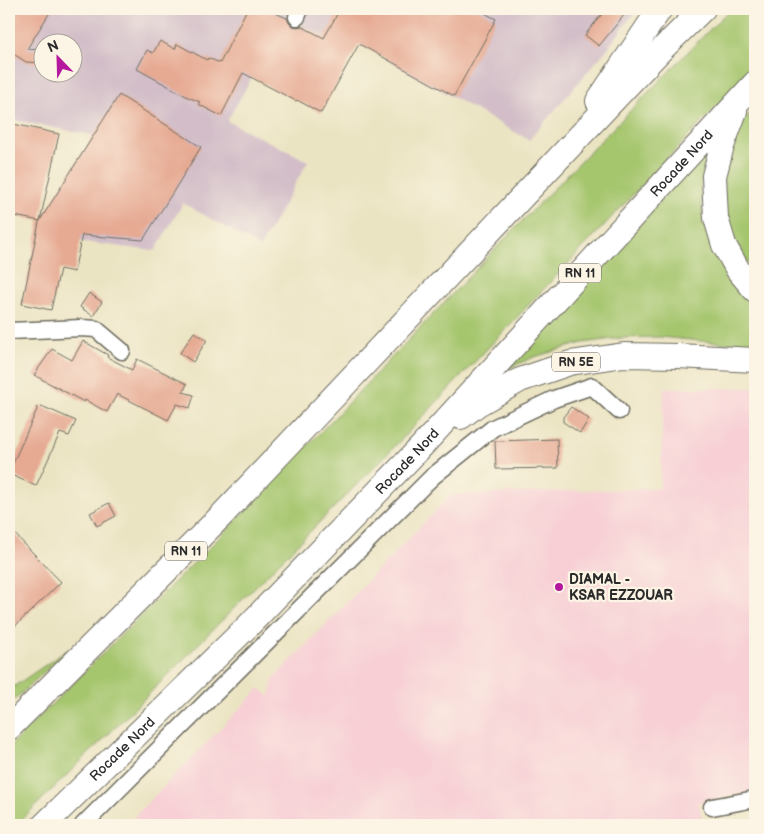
<svg xmlns="http://www.w3.org/2000/svg" width="764" height="834" font-family="'Balsamiq Sans',sans-serif">
  <style>
    .built { fill: #f7cfd5 }
    .industrial { fill: #d2bdc8; fill-rule: evenodd }
    .green { fill: #a6c66e; stroke: #68784c }
    .building { fill: #e6a992 }
    .lines { fill: none; stroke-linecap: round; stroke-linejoin: round }
    .minor-casing { stroke: #6e6c60; stroke-width: 19 }
    .highway-casing { stroke: #6e6c60; stroke-width: 26 }
    .minor { stroke: #fff; stroke-width: 16 }
    .highway { stroke: #fff; stroke-width: 24 }
    .poi-dot { fill: #b5179e; stroke: #fcf5e5; stroke-width: 2 }
    .labels { text-anchor: middle; dominant-baseline: central; stroke-width: 4.5; stroke-linejoin: round; paint-order: stroke }
    .shield { fill: #fcf5e5; stroke: #6a6863; stroke-width: 1 }
    .shield-label { font-size: 12px; font-weight: bold; fill: #2b2b2b }
    .street-label { font-size: 14px; fill: #2b2b2b; stroke: #fcf5e5 }
    .poi-label { font-size: 14px; font-weight: bold; fill: #2b2b2b; stroke: #fcf5e5; text-anchor: start }
  </style>
  <rect width="100%" height="100%" fill="#fcf5e5"/>
  <filter id="ink" filterUnits="userSpaceOnUse"><feTurbulence type="fractalNoise" baseFrequency=".02" numOctaves="2"/><feDisplacementMap in="SourceGraphic" scale="10" xChannelSelector="R" yChannelSelector="G"/><feConvolveMatrix kernelMatrix="1 2 1 2 8 2 1 2 1" color-interpolation-filters="sRGB"/></filter>
  <filter id="wash" filterUnits="userSpaceOnUse"><feTurbulence type="fractalNoise" baseFrequency=".0096" numOctaves="4" result="noise"/><feDisplacementMap in="SourceGraphic" scale="20" xChannelSelector="R" yChannelSelector="G"/><feGaussianBlur stdDeviation="1.12" result="paint"/><feColorMatrix in="noise" values="0 0 0 0 0 0 0 0 0 0 0 0 0 0 0 0 0 1.4 0 .05"/><feComposite in="paint" operator="in"/></filter>
  <g filter="url(#wash)">
    <rect width="100%" height="100%" fill="#ebe4c3"/>
    <path class="built" d="M664,388H755V791L699,802L703,825H126L260,688L270,697L273,679L451,495L660,488Z"/>
    <path class="industrial" d="M9,9H637L608,48L529,140L336,31L329,39L286,18L227,121L308,161L260,247L183,203L155,251L45,237L101,137L9,119ZM42,42H72V72H42Z"/>
    <path class="green" d="M730,9H755V66L398,443L128,715L16,825H9V747L230,527L522,221Z
      M755,108V271L748,264L725,222L723,168L743,121Z
      M711,146C708,157 702,172 701,183C699,223 715,263 741,293C745,298 750,301 755,305V346L659,337L620,338L582,343L534,357L506,369Z
      M67,650L9,705V690Z"/>
    <g id="blocks">
      <path class="building" d="M12,9H52L27,49L42,50V63L26,62L9,51V14Z
        M247,9H266L287,18L289,23L293,26L298,27L301,26L324,38L340,9H477L496,19L454,96L359,44L321,113L297,100L296,101L243,73L221,116L198,104L200,102L188,97L137,69L147,50L153,53L160,41L175,49L177,44L207,60L208,58L220,63Z
        M606,9H629L599,46L585,35Z
        M119,95L201,147L143,240L82,235L74,272L60,269L51,310L22,304L39,222Z
        M9,123L59,134L40,221L9,215Z
        M89,293L102,302L93,316L80,307Z
        M194,332L207,340L193,362L180,353Z
        M83,341L108,355L107,357L132,370L137,359L187,384L183,392L194,395L190,408L177,404L168,420L117,394L107,412L85,400L84,402L34,375L52,349L72,360Z
        M39,405L76,421L69,436L60,433L36,486L9,474V472Z
        M571,407L589,419L580,433L563,422V417Z
        M557,439L558,468L496,469L495,441Z
        M109,503L116,516L97,526L90,513Z
        M9,528L61,582L9,632Z"/>
    </g>
  </g>
  <g filter="url(#ink)">
    <use href="#blocks" fill-opacity="0" stroke="#6e6c60" stroke-width="1"/>
    <g class="lines">
      <g class="minor-casing">
        <path id="minor" d="M297,17L300,9
          M9,331L82,328L96,329L122,351
          M712,807L755,799
          M83,825L432,477L493,428L554,399L592,386L619,411"/>
      </g>
      <g class="highway-casing">
        <g id="highway">
          <path d="M598,101L660,9"/>
          <path d="M735,111L722,146L714,176L716,218L724,245L738,270L755,290"/>
          <path d="M461,417L478,404L520,380L570,363L624,355L678,356L755,360"/>
          <path d="M9,728L221,516L658,53L703,9"/>
          <path id="s1" d="M44,825L250,624L420,448L755,83"/>
        </g>
      </g>
      <use href="#minor" class="minor"/>
      <use href="#highway" class="highway"/>
    </g>
  </g>
  <circle class="poi-dot" cx="559" cy="587" r="5"/>
  <g class="labels">
    <g class="shield">
      <rect x="559" y="263.5" width="42" height="19" rx="4"/>
      <rect x="552" y="352.5" width="48" height="19" rx="4"/>
      <rect x="165" y="541.5" width="42" height="19" rx="4"/>
    </g>
    <g class="shield-label">
      <text x="580" y="273">RN 11</text>
      <text x="576" y="362">RN 5E</text>
      <text x="186" y="551">RN 11</text>
    </g>
    <g class="street-label">
      <text stroke="none"><textPath href="#s1" startOffset="919">Rocade Nord</textPath></text>
      <text stroke="none"><textPath href="#s1" startOffset="514">Rocade Nord</textPath></text>
      <text stroke="none"><textPath href="#s1" startOffset="109">Rocade Nord</textPath></text>
    </g>
    <g class="poi-label">
      <text x="569" y="579">DIAMAL -<tspan x="569" dy="16">KSAR EZZOUAR</tspan></text>
    </g>
  </g>
  <rect width="764" height="834" fill="none" stroke="#fcf5e5" stroke-width="30"/>
  <g transform="translate(58 58) rotate(337)"><circle r="24" fill="#fcf5e5" stroke="#a8a49b"/>
  <path d="M0-4L9 19L0 12L-9 19Z" fill="#b5179e"/>
  <text y="-8" font-size="14" font-weight="bold" text-anchor="middle" fill="#2b2b2b">N</text>
  </g>
</svg>
